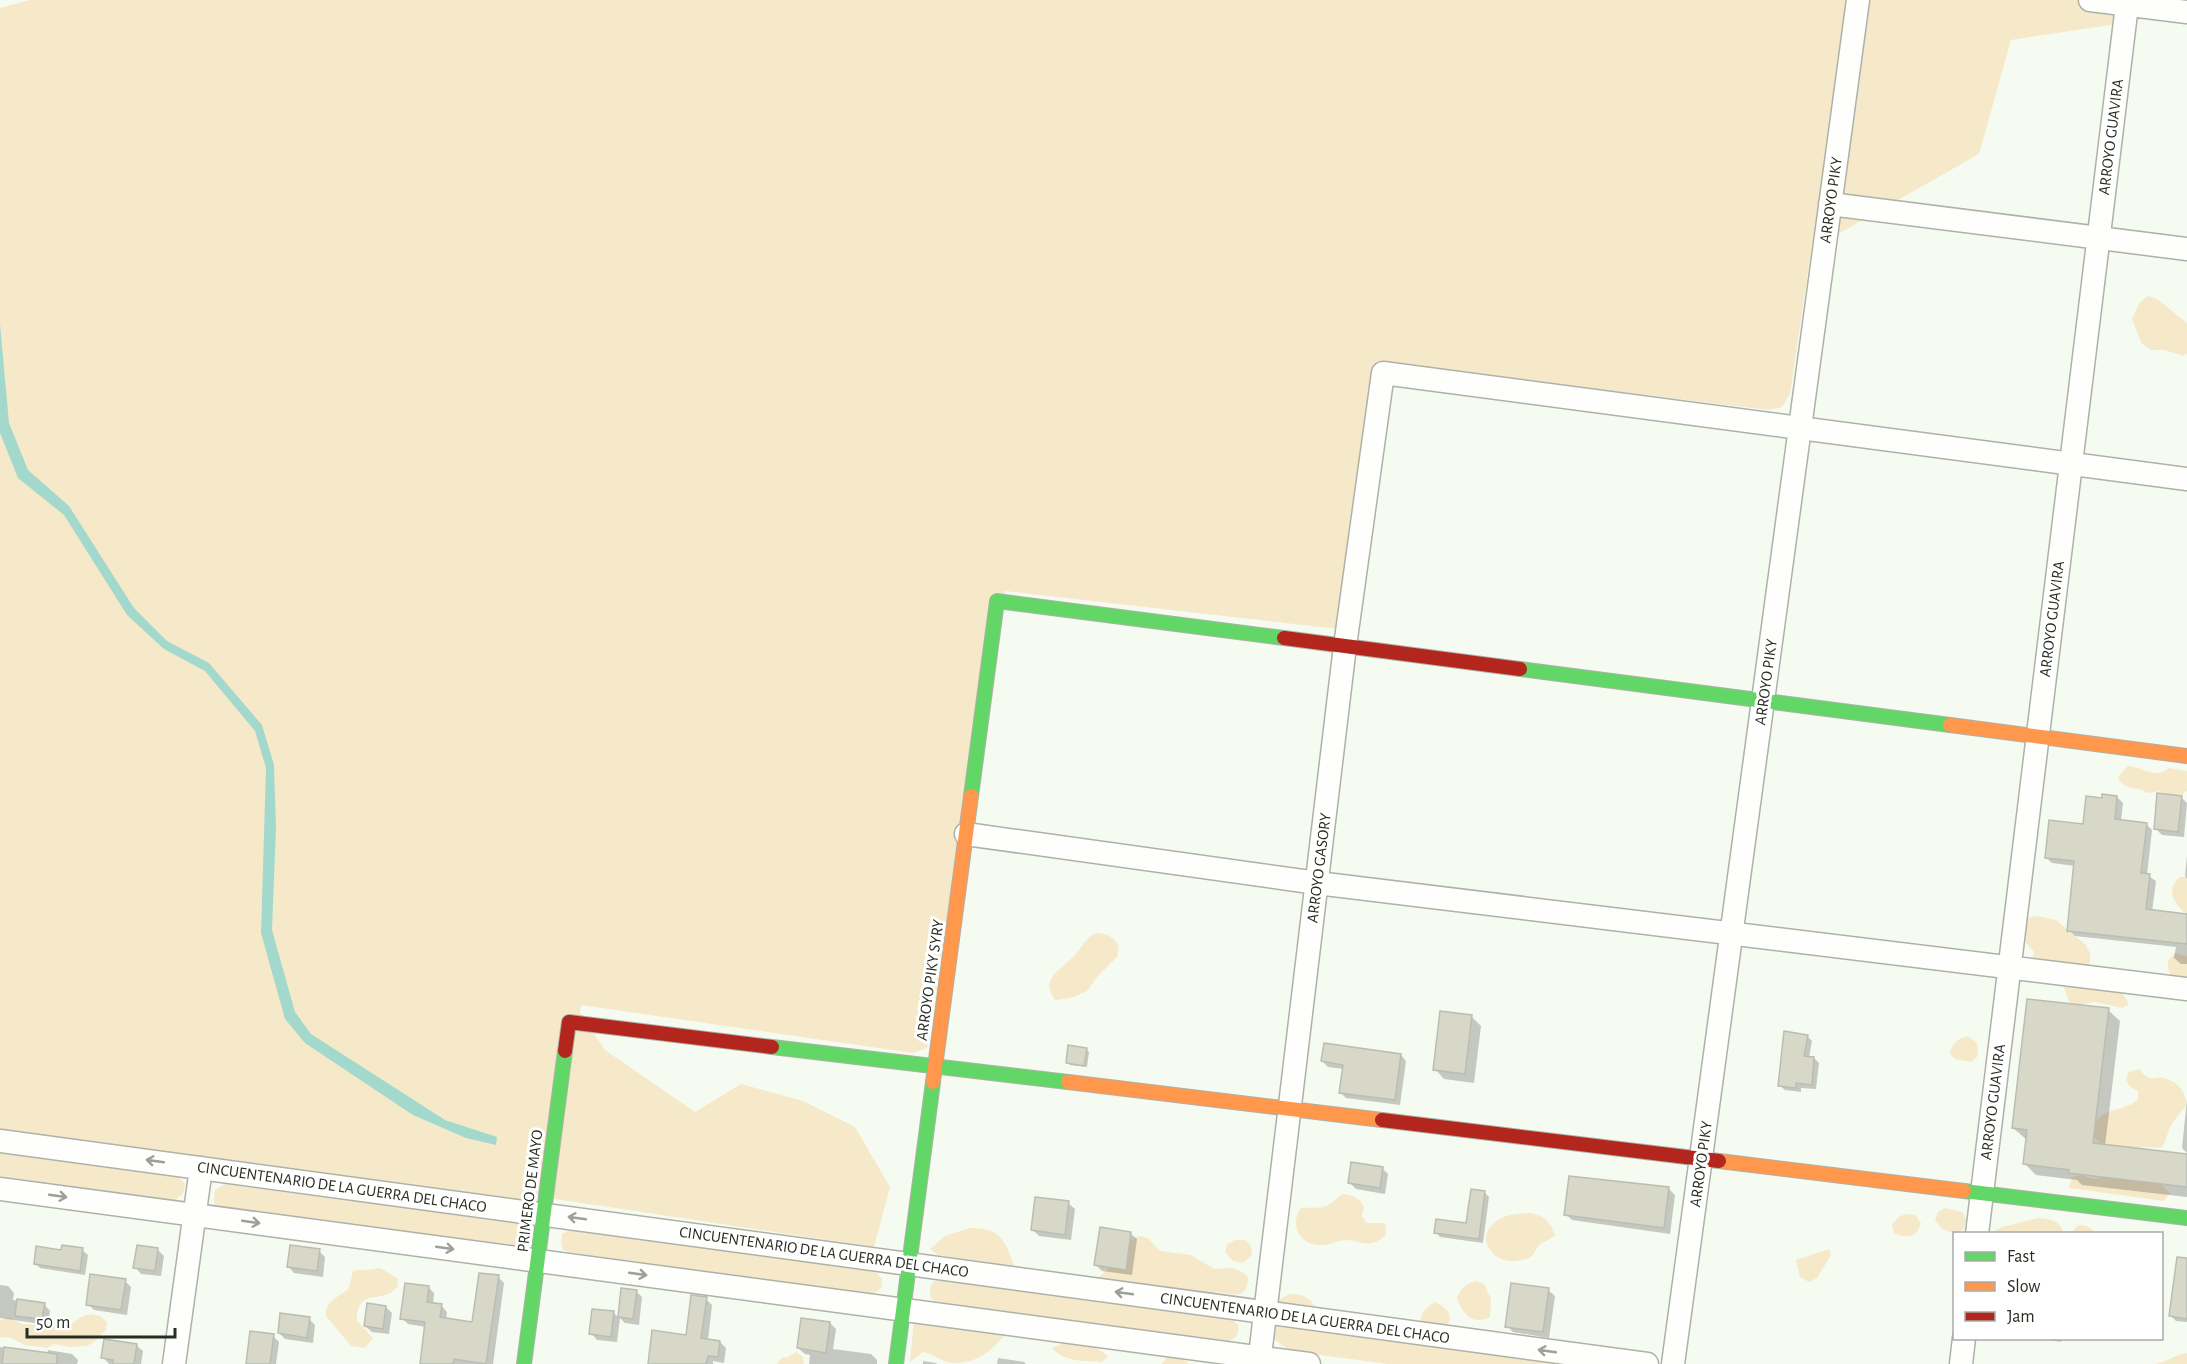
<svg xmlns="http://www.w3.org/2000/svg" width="2187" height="1364" font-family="'Alegreya Sans',sans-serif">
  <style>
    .green { fill: #f6e9ca }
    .water { fill: #a2d9cc }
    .shadow { fill: #0003 }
    .building { fill: #d7d8c8; stroke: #bbbdb2; stroke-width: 1.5 }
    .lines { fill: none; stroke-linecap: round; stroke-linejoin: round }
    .street-casing { stroke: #adb2a8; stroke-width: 25 }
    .fast-casing { stroke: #adb2a8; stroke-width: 16 }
    .slow-casing { stroke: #adb2a8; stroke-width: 16 }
    .jam-casing { stroke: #adb2a8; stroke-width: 16 }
    .street { stroke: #fefefd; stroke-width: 22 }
    .fast { stroke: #63d668; stroke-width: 14 }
    .slow { stroke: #ff974d; stroke-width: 14 }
    .jam { stroke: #b3261e; stroke-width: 14 }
    .oneway { stroke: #9da09a }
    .labels { text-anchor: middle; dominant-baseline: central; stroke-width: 6; stroke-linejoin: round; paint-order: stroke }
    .street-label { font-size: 16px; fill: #272d21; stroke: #fff }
  </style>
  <rect width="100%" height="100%" fill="#f5fbf0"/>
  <path class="green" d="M30,0H2187V2L2136,21L2011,40L1979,154L1822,243L1812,245L1790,394L1782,407L1769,410L1390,364L1338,629L1005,591L927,1048L913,1053L581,1005L580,1013L605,1050L695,1112L741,1084L803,1101L855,1127L890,1187L874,1247L549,1198L528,1195L521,1200H513L0,1131V8Z
    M2148,296L2157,299L2187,323V354L2183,356L2164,350H2152L2142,344L2132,319L2140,302Z
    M2128,766C2143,767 2155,780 2169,768L2187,771V791L2178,798L2166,796L2160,791L2148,793C2137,785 2124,792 2118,777Z
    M2180,877H2187V914C2174,905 2165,889 2180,877Z
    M2037,916L2056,920L2086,945L2090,953V963L2085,969L2120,988L2129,1005L2122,1008L2095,1002L2078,1005L2069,1002L2061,979L2032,962L2034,952L2018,933C2021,921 2025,918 2037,916Z
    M1096,933C1108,934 1113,936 1119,946L1117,957L1098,976L1087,991L1071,998L1055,1000C1039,979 1061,970 1073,957C1082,948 1085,938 1096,933Z
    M2175,953L2187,956V989C2176,980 2166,976 2168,961Z
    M1968,1036L1977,1043L1978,1056L1971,1062L1955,1059L1950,1054C1952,1043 1957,1039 1968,1036Z
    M2139,1069C2142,1072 2145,1076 2150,1078C2155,1079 2160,1076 2164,1078C2179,1082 2186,1091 2186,1106C2179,1114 2173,1121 2169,1130C2166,1137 2166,1142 2161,1148L2144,1147L2122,1150L2099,1142L2093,1136C2092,1106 2120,1114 2138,1100V1091L2130,1087L2126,1080L2129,1072Z
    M0,1152L176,1175L185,1184L183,1194L175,1200L0,1176Z
    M2081,1175L2094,1179L2112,1176L2161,1184L2170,1193L2164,1201L2069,1188L2072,1177Z
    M225,1184L349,1201L356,1200L387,1206L399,1204L408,1208L522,1224L527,1226L525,1246L521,1248L221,1207L215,1205L214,1200L215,1190Z
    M1342,1194C1353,1195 1358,1197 1364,1207L1362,1216L1366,1223H1385L1386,1235C1370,1249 1365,1242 1347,1240C1338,1240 1329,1246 1319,1245C1299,1244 1289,1224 1301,1208C1325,1207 1322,1211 1342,1194Z
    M1945,1208L1963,1212L1966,1220L1964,1229C1952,1236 1942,1231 1935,1220L1938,1212Z
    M1530,1213C1544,1216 1550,1221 1555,1235C1550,1240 1544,1241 1539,1245C1536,1249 1534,1254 1531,1257C1530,1258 1523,1260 1522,1260C1495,1267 1474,1240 1494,1223C1504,1214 1517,1214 1530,1213Z
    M1906,1214L1915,1215L1921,1223C1917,1238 1907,1239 1894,1233L1892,1225L1898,1217Z
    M2038,1218C2049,1219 2061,1220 2063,1233H1990L2002,1227Z
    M2078,1225L2087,1226L2097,1233H2071Z
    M970,1228C1002,1228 1005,1241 1015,1268L1092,1284L1115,1262L1127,1243L1139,1236L1148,1238L1160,1251L1191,1255L1214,1269L1232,1268L1242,1272L1248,1277C1247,1301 1234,1294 1217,1292L1212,1298L1239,1326L1237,1336L1228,1342L1034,1315L1016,1320C1001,1341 984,1364 953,1363C942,1362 933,1354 923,1352L910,1362L914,1320L992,1310L937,1302L932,1300L930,1294L931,1284L936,1281L991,1270L987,1262L938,1255L930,1249L945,1236Z
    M572,1229L874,1270L882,1279L881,1288L872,1295L568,1252L563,1250L561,1244L562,1234Z
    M1235,1240H1245L1251,1246L1252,1255L1243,1263L1233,1261L1225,1252L1227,1244Z
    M1829,1249L1831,1255L1817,1278L1809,1282L1800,1277L1796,1260Z
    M378,1268L382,1269L397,1278L398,1286C384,1306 357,1285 357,1321L373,1338L365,1348L351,1346L326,1316C325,1299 339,1298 349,1288L353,1271C362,1268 369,1272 378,1268Z
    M1475,1281L1484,1284L1491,1299L1490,1317C1473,1326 1462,1314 1457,1298C1461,1288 1465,1285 1475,1281Z
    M1290,1294C1306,1293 1316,1302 1318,1317L1568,1364H1388L1290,1351L1263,1331L1274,1302Z
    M1435,1302C1450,1309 1455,1317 1443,1331L1420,1323C1421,1312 1425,1308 1435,1302Z
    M92,1314L100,1316L107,1322L106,1330L94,1342L87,1346L70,1347L54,1344L47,1348L25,1345L11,1338L0,1337V1320L9,1317L22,1324L47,1325L63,1330C74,1323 79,1316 92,1314Z
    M1070,1340L1089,1343L1108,1356L1102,1362C1085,1361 1063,1362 1052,1348Z
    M796,1352L803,1357L804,1364H777L782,1358L788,1357Z
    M2187,1353V1364H2154C2165,1363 2174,1355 2187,1353Z
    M1169,1356L1182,1358L1189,1364H1161Z"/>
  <path class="water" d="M0,324L9,423L28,470L69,506L134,608L167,641L209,663L262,725L274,765L276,828L272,930L295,1012L311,1034L445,1120L497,1137L496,1145L466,1138L413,1115L305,1043L285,1019L261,933L266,768L255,731L205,671L164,649L127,615L64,515L18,478L0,433Z"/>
  <path class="shadow" d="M2117,797L2123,803L2121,821L2146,824L2152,830L2147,875L2156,881L2152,912L2187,915V964H2181L2174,958L2176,947L2075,936L2069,930L2075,866L2052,863L2046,857L2085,825L2103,799Z
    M2181,797L2187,803L2184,837L2162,835L2155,828Z
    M2187,855V879L2185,876Z
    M2108,1010L2120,1021L2105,1146L2187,1155V1197L2082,1185L2077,1180L2036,1175L2025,1164L2027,1140L2013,1128Z
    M1471,1016L1481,1026L1474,1083L1444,1079L1435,1069Z
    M1807,1036L1812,1041L1809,1058H1814L1819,1063L1816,1089L1801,1088V1092L1785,1090L1779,1085Z
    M1086,1049L1089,1052L1087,1067L1070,1065L1068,1063Z
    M1401,1055L1406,1061L1400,1105L1346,1098L1340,1092L1344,1069L1328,1067L1322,1061Z
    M2187,1099V1153L2182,1148Z
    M1382,1168L1388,1174L1385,1194L1356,1189L1350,1183Z
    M1669,1189L1675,1195L1670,1234L1572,1220L1566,1214Z
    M1484,1192L1489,1197L1483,1243L1440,1237L1436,1232L1467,1224Z
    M1068,1203L1075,1209L1071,1240L1039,1236L1032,1229Z
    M1130,1233L1137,1239L1132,1275L1102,1271L1096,1265Z
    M157,1249L164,1256L161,1276L141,1274L135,1267Z
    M82,1250L88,1255L85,1275L40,1268L35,1263L62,1251Z
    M319,1251L325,1257L323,1277L294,1273L288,1266Z
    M2187,1276V1322L2176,1321L2171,1316Z
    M498,1277L504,1283L493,1364H421L426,1327L408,1324L402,1318L428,1287L434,1293L433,1304L441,1305L447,1312L446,1320L474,1324Z
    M125,1281L131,1287L127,1315L94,1310L88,1304Z
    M0,1285L8,1286L14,1293L13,1300L44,1304L50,1311L48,1325L0,1318Z
    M622,1289L636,1291L642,1297L639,1325L625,1323L620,1318L617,1342L597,1340L591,1333L614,1313L619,1318Z
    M1548,1290L1555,1296L1549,1338L1513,1332L1507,1326Z
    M706,1299L712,1305L708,1340L720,1342L726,1348L724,1363L713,1361V1364H649L687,1337Z
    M386,1307L392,1313L389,1334L372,1332L365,1326Z
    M309,1319L315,1325L313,1343L285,1339L279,1333Z
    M830,1323L836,1329L833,1349L871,1354L877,1360V1364H809L810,1355L805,1354L798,1348Z
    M273,1336L279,1342L276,1364H247Z
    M2036,1338H2061V1342Z
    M136,1345L143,1351L141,1364H109L103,1357Z
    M0,1347L47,1355L48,1350L72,1354L78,1360L77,1364H0Z
    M998,1358L1024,1362L1026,1364H997Z
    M923,1361L936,1363L937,1364H923Z"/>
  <path class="building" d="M2157,793L2182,796L2178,832L2154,829Z
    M2102,794L2117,796L2115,819L2147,823L2141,873L2150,874L2146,909L2187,914V944L2067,931L2074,861L2045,858L2049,820L2083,824L2086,796L2102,798Z
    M2027,999L2109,1008L2093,1143L2187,1154V1187L2068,1173L2069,1170L2023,1164L2027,1130L2012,1128Z
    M1440,1011L1472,1015L1465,1074L1433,1070Z
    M1784,1031L1808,1035L1804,1056L1814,1057L1812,1085L1796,1083V1088L1778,1086Z
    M1324,1043L1401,1054L1395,1100L1339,1093L1343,1065L1321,1061Z
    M1068,1045L1087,1048L1084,1066L1066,1063Z
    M1351,1162L1383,1167L1380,1188L1348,1183Z
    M1569,1176L1669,1187L1664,1228L1564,1215Z
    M1471,1189L1485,1191L1479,1239L1434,1233L1436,1219L1466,1223Z
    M1035,1197L1069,1201L1065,1235L1031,1230Z
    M1100,1227L1131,1232L1126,1270L1094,1265Z
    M62,1245L83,1248L80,1271L34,1264L36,1246L61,1250Z
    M137,1245L158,1248L155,1271L133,1268Z
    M290,1245L320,1249L317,1271L287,1267Z
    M2177,1257L2187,1258V1319L2169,1316Z
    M479,1273L499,1275L486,1364L454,1359L453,1364H420L425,1322L400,1319L405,1283L429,1286L427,1302L442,1304L440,1317L472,1322Z
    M90,1274L126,1279L121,1310L86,1305Z
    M1511,1283L1549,1288L1543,1332L1505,1327Z
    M621,1288L637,1290L633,1319L618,1317Z
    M691,1295L707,1297L701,1338L720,1341L718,1357L708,1356L706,1364H648L652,1330L686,1335Z
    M17,1299L45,1303L42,1319L15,1316Z
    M367,1303L386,1306L383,1329L364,1326Z
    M592,1309L614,1311L611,1337L589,1334Z
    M280,1313L310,1317L307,1338L278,1333Z
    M801,1318L830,1322L826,1353L797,1348Z
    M250,1331L274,1334L270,1364H246Z
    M104,1339L137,1344L134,1364H113V1360L101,1358Z
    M4,1347L57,1354V1364H2Z"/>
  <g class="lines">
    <g class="street-casing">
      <path id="street" d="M2090,0L2187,12
        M1830,204L2187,249
        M966,834L1317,883L2187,989
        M0,1141L1647,1364
        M0,1189L1309,1364
        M1977,1234L2127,5
        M174,1364L201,1168
        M1259,1364L1345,646L1383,373L2187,479
        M1673,1364L1858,0
        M1961,1364L1964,1338"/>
    </g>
    <g class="fast-casing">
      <path id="fast" d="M1520,669L1950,725
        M971,796L997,601L1284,638
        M772,1047L1068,1082
        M1964,1191L2187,1218
        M524,1364L565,1051
        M896,1364L933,1082"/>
    </g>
    <g class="slow-casing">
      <path id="slow" d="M1950,725L2187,756
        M933,1082L971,796
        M1068,1082L1382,1120
        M1719,1161L1964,1191"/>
    </g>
    <g class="jam-casing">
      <path id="jam" d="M1284,638L1520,669
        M565,1051L569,1022L772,1047
        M1382,1120L1719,1161"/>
    </g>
    <use href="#street" class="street"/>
    <use href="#fast" class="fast"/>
    <use href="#slow" class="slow"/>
    <use href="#jam" class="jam"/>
  </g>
  <defs><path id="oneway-shaft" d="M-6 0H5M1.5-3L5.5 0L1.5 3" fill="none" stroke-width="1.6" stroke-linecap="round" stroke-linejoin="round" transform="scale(1.5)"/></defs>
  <g class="oneway">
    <use href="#oneway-shaft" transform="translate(155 1161) rotate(-172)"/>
    <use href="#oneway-shaft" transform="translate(58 1196) rotate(8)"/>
    <use href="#oneway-shaft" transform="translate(577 1218) rotate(-172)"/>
    <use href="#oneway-shaft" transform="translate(251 1222) rotate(8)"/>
    <use href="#oneway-shaft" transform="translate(445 1248) rotate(8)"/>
    <use href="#oneway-shaft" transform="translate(638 1274) rotate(8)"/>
    <use href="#oneway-shaft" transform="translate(1124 1293) rotate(-172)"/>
    <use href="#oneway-shaft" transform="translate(1547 1351) rotate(-172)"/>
  </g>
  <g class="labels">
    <g class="street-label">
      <text transform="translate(2111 137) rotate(-83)">ARROYO GUAVIRA</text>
      <text transform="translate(1831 200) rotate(-82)">ARROYO PIKY</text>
      <text transform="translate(2052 619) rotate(-83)">ARROYO GUAVIRA</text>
      <text transform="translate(1766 682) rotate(-82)">ARROYO PIKY</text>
      <text transform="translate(1319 868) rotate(-83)">ARROYO GASORY</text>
      <text transform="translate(930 980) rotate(-82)">ARROYO PIKY SYRY</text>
      <text transform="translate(1993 1102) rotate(-83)">ARROYO GUAVIRA</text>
      <text transform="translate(1701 1164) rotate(-82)">ARROYO PIKY</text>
      <text transform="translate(342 1187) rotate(8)">CINCUENTENARIO DE LA GUERRA DEL CHACO</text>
      <text transform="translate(530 1191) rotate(-83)">PRIMERO DE MAYO</text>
      <text transform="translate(824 1252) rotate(8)">CINCUENTENARIO DE LA GUERRA DEL CHACO</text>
      <text transform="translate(1305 1318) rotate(8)">CINCUENTENARIO DE LA GUERRA DEL CHACO</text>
    </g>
  </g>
  <rect x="1953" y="1232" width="210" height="108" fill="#ffffff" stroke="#a9aba6" stroke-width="1.5"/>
  <rect x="1965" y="1252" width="30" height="9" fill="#63d668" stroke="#a9aba6" stroke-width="1.5"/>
  <text x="2007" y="1262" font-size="18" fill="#272d21">Fast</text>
  <rect x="1965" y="1282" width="30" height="9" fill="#ff974d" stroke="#a9aba6" stroke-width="1.5"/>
  <text x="2007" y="1292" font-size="18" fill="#272d21">Slow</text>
  <rect x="1965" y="1312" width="30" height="9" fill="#b3261e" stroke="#a9aba6" stroke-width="1.5"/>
  <text x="2007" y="1322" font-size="18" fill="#272d21">Jam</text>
  <path d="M27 1328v9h148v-9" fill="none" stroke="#272d21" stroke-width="3"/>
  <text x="36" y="1328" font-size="18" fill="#272d21" stroke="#ffffff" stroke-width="4.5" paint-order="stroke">50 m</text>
</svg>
